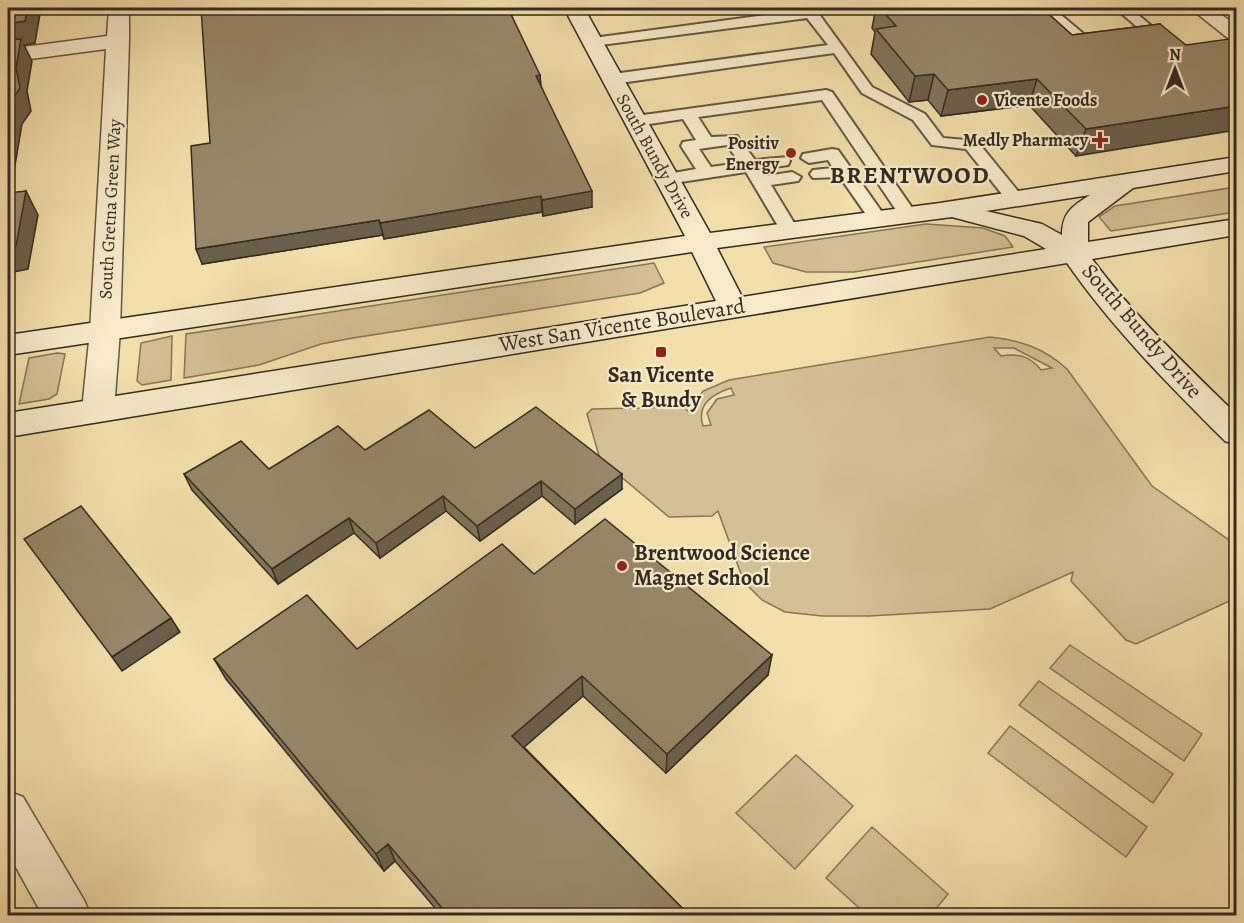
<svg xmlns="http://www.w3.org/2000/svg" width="1244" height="923" font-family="Alegreya,serif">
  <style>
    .green { fill: #d3c094; stroke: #84755a; stroke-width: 1.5; fill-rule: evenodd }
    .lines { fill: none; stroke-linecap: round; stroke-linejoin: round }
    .lane-casing { stroke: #645743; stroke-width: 4 }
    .street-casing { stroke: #645743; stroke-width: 3 }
    .secondary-casing { stroke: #342a20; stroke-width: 3 }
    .lane { fill: #f7eac9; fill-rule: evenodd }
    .street { fill: #f7eac9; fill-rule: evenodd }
    .secondary { fill: #f7eac9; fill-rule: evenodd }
    .wall { fill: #82755a; stroke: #342a20; stroke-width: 1.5 }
    .shaded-wall { fill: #6a5f4a; stroke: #342a20; stroke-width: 1.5 }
    .building { fill: #978869; stroke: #342a20; stroke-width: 1.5 }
    .poi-dot { fill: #8f2418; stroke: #f7eac9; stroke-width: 2 }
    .labels { text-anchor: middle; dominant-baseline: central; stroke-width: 4.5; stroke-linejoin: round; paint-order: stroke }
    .far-poi-label { font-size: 18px; font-weight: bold; fill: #342a20; stroke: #f7eac9; text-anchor: end }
    .far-street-label { font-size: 18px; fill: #342a20; stroke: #f7eac9 }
    .street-label { font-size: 22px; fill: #342a20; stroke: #f7eac9 }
    .poi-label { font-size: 22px; font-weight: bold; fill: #342a20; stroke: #f7eac9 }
    .far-district-label { font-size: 24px; font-weight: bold; letter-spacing: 1.5px; fill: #342a20; stroke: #f7eac9 }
  </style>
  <rect width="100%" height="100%" fill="#f3dfac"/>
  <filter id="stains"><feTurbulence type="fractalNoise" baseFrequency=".00333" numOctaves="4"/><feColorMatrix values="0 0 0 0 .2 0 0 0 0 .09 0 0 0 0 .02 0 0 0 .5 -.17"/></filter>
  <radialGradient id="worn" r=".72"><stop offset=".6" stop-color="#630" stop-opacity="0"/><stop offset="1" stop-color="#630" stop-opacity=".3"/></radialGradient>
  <path class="green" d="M1236,187V212L1111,231L1099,217L1115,206Z
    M926,224L983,228L1005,236L1013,247L854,272H806L773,263L764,247Z
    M654,263L664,283L640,293L353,338L321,344L259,365L184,378L186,334Z
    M172,336L171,380L142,385L137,381L141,343Z
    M990,337C1020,340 1044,348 1067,369L1152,486L1236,545V598L1136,644L1126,640L1071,581L1073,572L990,609L869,616H822L785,612L762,600L744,582L718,511L712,516L669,517L600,459L587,414L592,409L683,407L688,411L703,391L729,380ZM994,348H1014L1052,368L1041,370C1030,356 1018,353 1001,356ZM731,388L734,395L717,399L707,413L711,425L703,426C696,404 713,394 731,388Z
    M57,353L65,354L57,394L49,399L19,404L29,358Z
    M1070,645L1202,734L1184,761L1050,668Z
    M1039,681L1173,774L1153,803L1019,705Z
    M1010,726L1147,827L1126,857L988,753Z
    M796,755L853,806L795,869L736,813Z
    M872,827L948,894L931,915H867L826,878Z"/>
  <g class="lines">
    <g class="lane-casing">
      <path id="lane" d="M1038,8H1053L1086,36L1084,39H1074Z
        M1115,8H1130L1154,28L1147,32L1142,31Z
        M811,9L816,10L872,87L925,114L943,138L977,141L1021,195L1024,199L1021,203H1009L966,149L932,145L913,120L862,93L834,53L613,84L605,79L613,74L828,45L807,18L593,46L586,42L593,38Z
        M826,90L832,92L917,215L914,219H902L822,100L698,117L711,137L737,136L755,160L788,157L790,161L788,165L761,169L766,176L792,172L801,177L798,181L771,185L799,231L790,237L781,231L746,172L668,184L662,183L659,179L662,175L696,169L681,146L683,142L696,140L683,119L636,126L628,121L636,116ZM727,145L740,163L711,167L699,149Z
        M832,149L838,150L884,215L887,219L884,223H872L840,177L813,178L810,174L813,170L833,168L828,160L809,163L801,158L803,154Z"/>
    </g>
    <g class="street-casing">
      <path id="street" d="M109,8H129V41L120,331L114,410L109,418L98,421L87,418L82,410L90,331L106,49L8,62V49L107,36Z
        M1190,8H1212L1236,25V41L1229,39Z
        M8,791L23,797L84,900L91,916H43L8,853Z"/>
    </g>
    <g class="secondary-casing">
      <path id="secondary" d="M564,8H584L710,233L940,203L1236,157V171L1133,188L1088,222V242L1236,219V235L1092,259C1134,316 1186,365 1236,414V445L1225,441C1169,385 1112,328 1067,263L8,437V413L716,301L692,252L8,355V335L685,236ZM1090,195C1072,206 1062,213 1062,235L1042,224L986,211ZM952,217L1024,236L1046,249L742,297L717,248Z"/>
    </g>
    <use href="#lane" class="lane"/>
    <use href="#street" class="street"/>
    <use href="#secondary" class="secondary"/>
  </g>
  <path class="wall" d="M652,8H702L656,14Z
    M876,8H1042L1072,35L1160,24L1076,156L1029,105L941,116L928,100L909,102L871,54L875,32L872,28Z
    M540,75L541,86L592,207L543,216L542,212L384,239L383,235L202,264L210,143Z
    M475,448L622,489L575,524L542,496L480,541L446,511L380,558L354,533L278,584L192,490L184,474L269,469L365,450Z
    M534,574L768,675L666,773L583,696L524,747L689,915H441L395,861L384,871L226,679L214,659L357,649Z"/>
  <path class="shaded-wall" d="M28,8H41L35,43L24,45L32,61L27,91L31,111L22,124L8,207V24Z
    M656,8H702L656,14Z
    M934,74L928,100L909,102L915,76Z
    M540,75L541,90L536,76Z
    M1037,79L1029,105L941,116L948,90Z
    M1236,106V130L1076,156L1086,129Z
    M26,191L38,215L28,269L8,273V247Z
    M592,191V207L543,216L542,200Z
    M541,196L542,212L384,239L380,223Z
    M379,220L383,235L202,264L196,249Z
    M622,474V489L575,524V509Z
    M541,481L542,496L480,541L477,526Z
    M443,496L446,511L380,558L376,543Z
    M349,518L354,533L278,584L272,569Z
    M171,618L180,632L122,671L112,657Z
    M772,655L768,675L666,773L667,754Z
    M582,676L583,696L515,755L512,736Z
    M388,844L395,861L384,871L376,854Z"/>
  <path class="building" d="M8,8H28L25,21L8,24Z
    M201,8H508L540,75L536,76L592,191L542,200L541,196L380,223L379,220L196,249L191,146L210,143Z
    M880,8H1042L1072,35L1160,24L1186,45L1236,38V106L1086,129L1037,79L948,90L934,74L915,76L876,29L896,26Z
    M21,39L16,68L20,88L11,101L8,117V40Z
    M26,191L16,246L8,247V193Z
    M536,407L622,474L575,509L541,481L477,526L443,496L376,543L349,518L272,569L184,474L241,441L269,469L338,426L365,450L429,410L475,448Z
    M81,506L171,618L112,657L24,539Z
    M605,519L772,655L667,754L582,676L512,736L689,915H448L388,844L376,854L214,659L307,595L357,649L502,544L534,574Z"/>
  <g class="poi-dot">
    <circle cx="982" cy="100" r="6"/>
    <path d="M1097 131h6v6h6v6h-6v6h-6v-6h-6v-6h6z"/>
    <circle cx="791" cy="153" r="6"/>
    <rect x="655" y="346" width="12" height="12" rx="3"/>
    <circle cx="622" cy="566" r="6"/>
  </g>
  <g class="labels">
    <g class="far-poi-label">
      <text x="994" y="100" text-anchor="start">Vicente Foods</text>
      <text x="1088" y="140">Medly Pharmacy</text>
      <text x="779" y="143">Positiv<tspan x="779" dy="21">Energy</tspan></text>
    </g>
    <g class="far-street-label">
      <text transform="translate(655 156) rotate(61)">South Bundy Drive</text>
      <text transform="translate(110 209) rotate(-87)">South Gretna Green Way</text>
    </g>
    <g class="street-label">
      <text transform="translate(622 325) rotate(-9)">West San Vicente Boulevard</text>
      <text transform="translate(1142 331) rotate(49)">South Bundy Drive</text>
    </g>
    <g class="poi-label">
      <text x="661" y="375">San Vicente<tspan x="661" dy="25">&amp; Bundy</tspan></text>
      <text x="634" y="553" text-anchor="start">Brentwood Science<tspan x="634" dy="25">Magnet School</tspan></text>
    </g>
    <g class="far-district-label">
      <text x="910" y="175">BRENTWOOD</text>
    </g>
  </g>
  <rect width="1244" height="923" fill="none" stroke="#f3dfac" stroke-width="30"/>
  <rect x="9" y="9" width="1226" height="905" fill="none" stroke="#342a20" stroke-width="3"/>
  <rect x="15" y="15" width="1214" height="893" fill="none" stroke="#342a20" stroke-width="1.5"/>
  <g transform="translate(1175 69)" stroke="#f7eac9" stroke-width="4.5" paint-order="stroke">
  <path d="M0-4.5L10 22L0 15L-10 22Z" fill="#342a20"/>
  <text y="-9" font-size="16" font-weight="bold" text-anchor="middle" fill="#342a20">N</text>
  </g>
  <rect width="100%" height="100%" filter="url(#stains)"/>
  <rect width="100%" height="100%" fill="url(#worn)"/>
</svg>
